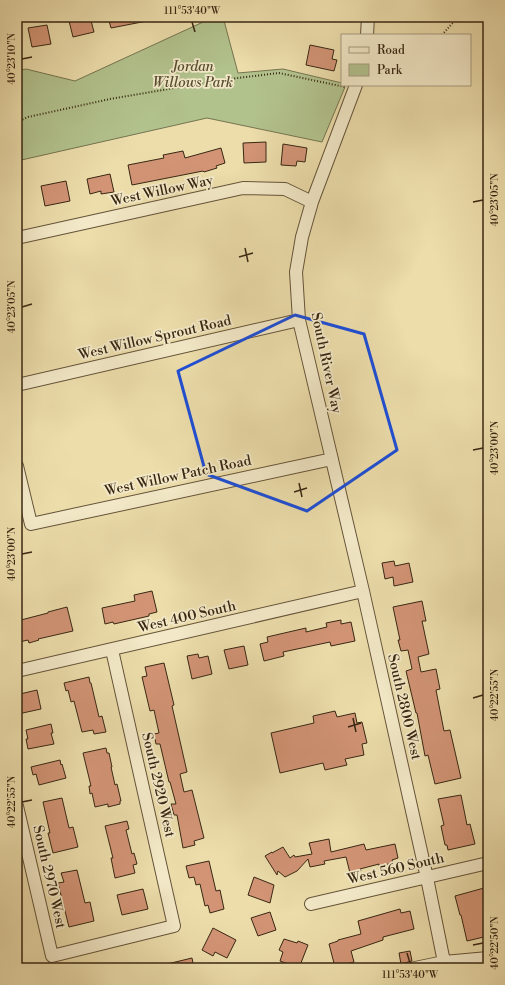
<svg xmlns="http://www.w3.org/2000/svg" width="505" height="985" font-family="'Libre Bodoni',serif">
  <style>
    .green { fill: #b2c28d; stroke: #757450 }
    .building { fill: #d29475; stroke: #382713 }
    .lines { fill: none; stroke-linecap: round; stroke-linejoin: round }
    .minor-casing { stroke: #655439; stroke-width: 14 }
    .path { stroke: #382713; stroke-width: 2; stroke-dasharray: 1 2; stroke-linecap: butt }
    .minor { stroke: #f3e9c8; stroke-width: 12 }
    .marked { fill: none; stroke: #1d4ed8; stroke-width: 3; stroke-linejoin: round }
    .ticks { fill: none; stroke: #382713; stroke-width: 1.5 }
    .labels { text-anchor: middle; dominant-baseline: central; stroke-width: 3.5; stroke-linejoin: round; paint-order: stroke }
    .park-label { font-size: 14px; font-style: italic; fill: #564e32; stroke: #f3e9c8 }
    .street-label { font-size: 14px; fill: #382713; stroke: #f3e9c8 }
    .neatline { fill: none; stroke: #382713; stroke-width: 1.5 }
    .ticks-label { font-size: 10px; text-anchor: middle; fill: #382713 }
  </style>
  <rect width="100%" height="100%" fill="#ecddab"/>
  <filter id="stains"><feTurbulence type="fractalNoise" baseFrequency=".005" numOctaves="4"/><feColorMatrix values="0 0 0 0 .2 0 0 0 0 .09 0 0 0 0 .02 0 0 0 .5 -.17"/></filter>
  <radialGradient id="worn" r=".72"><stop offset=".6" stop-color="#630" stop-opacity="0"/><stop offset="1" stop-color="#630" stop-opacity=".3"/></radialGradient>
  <path class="green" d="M214,17H223L238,73L283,69L342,83V85H343L345,87L322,142L207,118L17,161V71L26,69L75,81Z"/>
  <path class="building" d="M68,17H90L94,32L73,37Z
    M108,17H146L147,21L111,28Z
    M47,25L51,44L32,47L28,28Z
    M310,45L334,50L332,59L337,60L334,71L306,65Z
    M266,142V162L244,163L243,143Z
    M283,144L307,148L305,162L297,161L296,166L281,165Z
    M221,148L225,163L216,166L217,168L204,172L203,171L132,185L128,165L164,158L163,155L183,151L185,158Z
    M110,174L114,192L101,194V191L90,194L87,179Z
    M66,181L70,201L45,206L41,186Z
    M394,561L395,566L409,563L413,582L394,586L393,577L385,579L382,563Z
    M152,591L157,612L149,614V616L114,624L113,622L105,624L102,608L135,601L134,595Z
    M422,601L426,621H422L429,654L418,657L421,672L436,669L440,689L436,690L444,731L450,730L461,778L435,784L428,755L425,756L417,713H416L406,671L412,669L408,650L401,651L398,640H400L393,607Z
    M67,607L73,631L38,639L39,640L29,643L28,640L19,642L17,632V621L48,613V612Z
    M341,620V624L351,622L355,641L331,646L330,642L283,652L284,656L264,661L260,644L268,642L267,637L306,628V632L327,627L326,623Z
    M244,646L248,665L229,669L224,650Z
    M198,654L199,658L208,656L212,674L192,679L187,656Z
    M164,663L174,705L172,706L187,772L180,774L184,792L192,790L204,838L194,841L195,845L183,848L177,815H174L171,804H176L170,782H169L160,744H156L154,734L159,733L154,710L150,711L142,677L147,676L145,667Z
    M89,677L90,683H91L99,717L102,716L106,732L94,734L93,730L82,732L74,701L71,702L68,690L66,691L64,683Z
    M37,690L41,709L18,714L17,703L22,702L20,694Z
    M335,711L337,717L355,713L357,723L362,722L367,743L362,744L364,755L345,759L347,765L325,770L323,763L280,773L271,733L314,723L313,716Z
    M51,724L53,733H51L54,744L28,749L26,739H28L26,730Z
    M106,748L107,753H109L112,767H111L115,785L117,784L121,801H120V804L108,807V804L95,807L92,793L90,794L89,786H91L83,753Z
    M60,760L61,765L62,764L66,778L39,785L36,774L33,775L31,767Z
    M461,795L467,825L470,824L475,844L448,850L447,845H445L441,826L444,825L438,799Z
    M62,798L69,828L73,827L78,847L53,853L48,833H50L43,802Z
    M127,821L129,829L126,830L132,854L134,853L137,864L133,865L135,873L115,878L111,858H113L105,826Z
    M329,839L331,852L364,844L366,850L395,844L398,858L392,860L393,863L379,866V864L360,869L361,871L350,873L346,857L324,861L325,864L310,867L308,859L297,871L285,877L278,871L277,875L265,856L272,852V853L283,847L290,858L294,855L295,857L312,854L309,843Z
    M209,861L216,891L220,890L224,909L210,913L208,905L205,906L200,884L196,885L194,877L189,878L186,866Z
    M77,870L85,903L90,902L94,921L69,927L58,883L64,882L61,873Z
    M254,877L274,885L270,903L248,895Z
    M484,888L488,905V908L484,909L488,927V936L467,941L461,915H460L455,896Z
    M143,889L148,909L122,915L117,895Z
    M400,909L401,913L410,911L414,929L383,937V940L351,951L354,962L335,967L329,944L338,941V940L361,934L358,921Z
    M270,912L276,930L258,936L251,918Z
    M213,928L236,940L227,958L215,952L213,956L202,950Z
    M284,939L297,943L298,941L308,945L299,968L280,961L283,952L279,950Z
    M410,951L412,961L401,964L399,953Z
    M192,958L194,968H163V965Z"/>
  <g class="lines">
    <g class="minor-casing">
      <path id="minor" d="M367,35L368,17
        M356,85L312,202L302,237L296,272L299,320L363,591L427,878L444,962
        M17,238L243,188L285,189L312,202
        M17,385L299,320
        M17,466L31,524L332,459
        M17,671L363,591
        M17,806L52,956L174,926L112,650
        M311,904L488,863
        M415,968L444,962L488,958"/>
    </g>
    <path class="path" d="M442,35L458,17
      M17,122L28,117L110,99L221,80L279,73L345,87"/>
    <use href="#minor" class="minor"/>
  </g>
  <path class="marked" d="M295,315L364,334L397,450L307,511L206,474L178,371Z"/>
  <path class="ticks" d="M192,22L195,32M22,59L32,57M473,202L483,200M245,248L248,262M239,257L253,253M22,307L32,304M473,450L483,448M299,483L302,497M294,492L307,488M22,554L32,552M473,698L483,695M353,718L356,732M348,727L361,723M22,802L32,800M473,945L483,943M407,953L410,963"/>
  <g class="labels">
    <g class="park-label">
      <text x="193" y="67">Jordan<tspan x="193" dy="16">Willows Park</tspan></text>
    </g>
    <g class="street-label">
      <text transform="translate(162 191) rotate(-12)">West Willow Way</text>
      <text transform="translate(155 338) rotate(-13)">West Willow Sprout Road</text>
      <text transform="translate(326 363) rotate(78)">South River Way</text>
      <text transform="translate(178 476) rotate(-12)">West Willow Patch Road</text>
      <text transform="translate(187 617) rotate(-13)">West 400 South</text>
      <text transform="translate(404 707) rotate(77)">South 2800 West</text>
      <text transform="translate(158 785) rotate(77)">South 2920 West</text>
      <text transform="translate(396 869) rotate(-13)">West 560 South</text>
      <text transform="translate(49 877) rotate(77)">South 2970 West</text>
    </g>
  </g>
  <rect width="505" height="985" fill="none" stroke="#ecddab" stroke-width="44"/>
  <rect x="341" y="34" width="130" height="52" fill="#f3e9c8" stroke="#a89b80"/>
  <rect x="349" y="47" width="20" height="6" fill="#f3e9c8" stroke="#a89b80"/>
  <text x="377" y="54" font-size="12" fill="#382713">Road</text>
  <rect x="349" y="64" width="20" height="12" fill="#b2c28d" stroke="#a89b80"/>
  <text x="377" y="74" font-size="12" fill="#382713">Park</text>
  <rect x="22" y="22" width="461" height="941" class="neatline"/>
  <g class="ticks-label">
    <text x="192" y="14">111°53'40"W</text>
    <text transform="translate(11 59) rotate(-90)" y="4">40°23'10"N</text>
    <text transform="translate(494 200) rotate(-90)" y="4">40°23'05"N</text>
    <text transform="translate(11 307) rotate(-90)" y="4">40°23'05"N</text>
    <text transform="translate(494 448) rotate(-90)" y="4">40°23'00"N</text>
    <text transform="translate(11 554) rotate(-90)" y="4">40°23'00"N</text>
    <text transform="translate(494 695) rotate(-90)" y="4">40°22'55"N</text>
    <text transform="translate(11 802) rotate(-90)" y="4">40°22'55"N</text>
    <text transform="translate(494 943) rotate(-90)" y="4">40°22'50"N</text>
    <text x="410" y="978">111°53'40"W</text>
  </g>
  <rect width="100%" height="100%" filter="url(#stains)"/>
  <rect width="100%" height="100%" fill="url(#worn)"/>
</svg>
